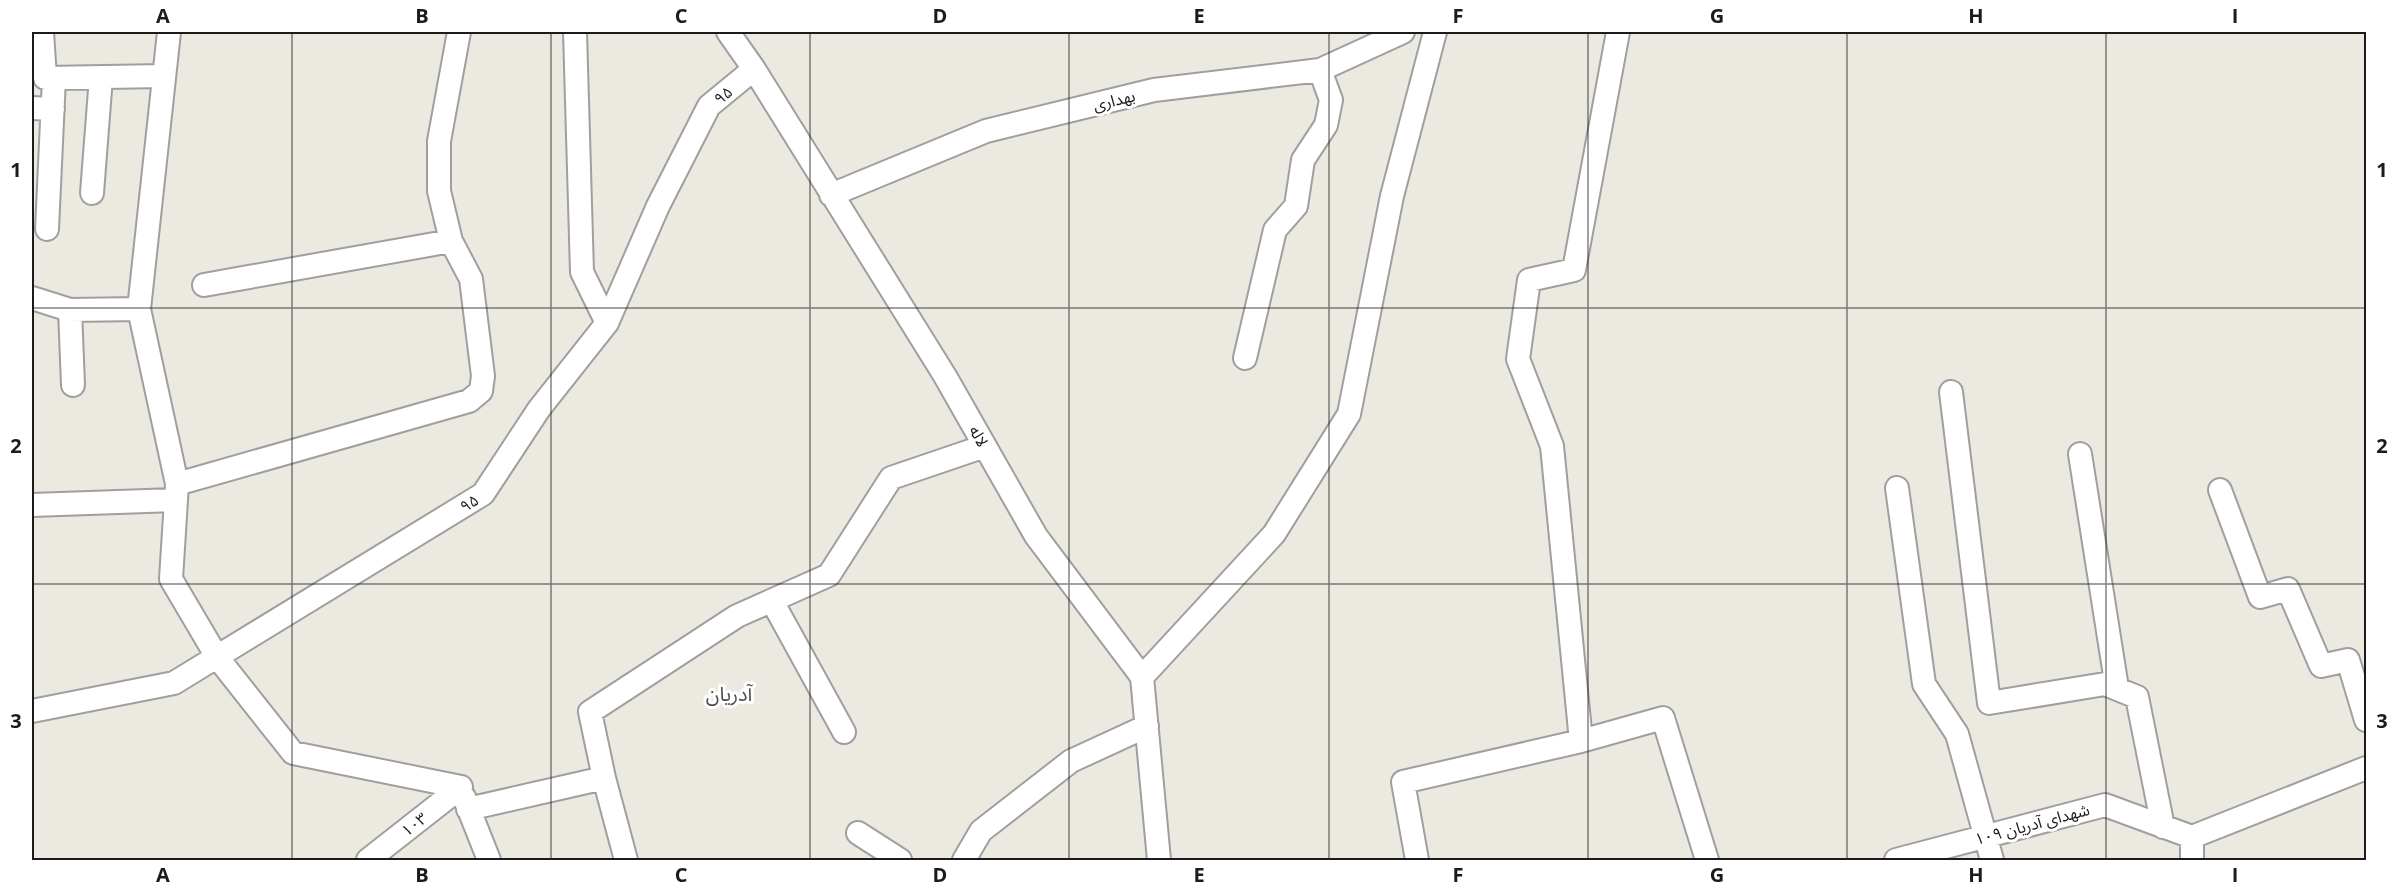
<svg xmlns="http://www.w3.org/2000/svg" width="2398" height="892" font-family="'Open Sans','Noto Sans Arabic',sans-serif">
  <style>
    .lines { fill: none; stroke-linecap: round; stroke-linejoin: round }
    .minor-casing { stroke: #9f9f9f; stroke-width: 26 }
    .minor { stroke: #fff; stroke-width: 22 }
    .grid { fill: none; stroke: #1b1b1b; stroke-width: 1.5; stroke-opacity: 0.55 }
    .labels { text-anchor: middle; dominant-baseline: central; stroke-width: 6; stroke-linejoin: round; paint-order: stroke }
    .street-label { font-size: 16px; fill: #1b1b1b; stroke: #fff }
    .quarter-label { font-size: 20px; fill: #4e4e4e; stroke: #fff }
    .neatline { fill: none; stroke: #1b1b1b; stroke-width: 2 }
    .grid-label { font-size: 20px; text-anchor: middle; font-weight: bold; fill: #1b1b1b }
  </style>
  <rect width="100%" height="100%" fill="#ece9e1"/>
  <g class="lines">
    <g class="minor-casing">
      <path id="minor" d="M42,32L45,78L164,76
        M169,32L139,309L177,484L171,579L217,657L293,753L461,787
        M575,32L582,272L607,323
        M728,32L754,69L945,376L1036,536L1142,677L1159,860
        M1618,32L1574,270L1529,280L1518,359L1552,446L1581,741L1663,718L1707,860
        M32,108L53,109
        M92,193L101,77
        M831,195L986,131L1154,90L1320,70L1403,32
        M47,229L54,78
        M204,285L451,241
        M32,298L70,310L139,309
        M70,310L73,385
        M1245,358L1275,230L1296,206L1303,160L1326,125L1331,100L1320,70
        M1951,392L1989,703L2105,684L2137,697L2163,827
        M2080,454L2117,688
        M177,484L469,401L481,391L483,376L471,279L451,241L439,191V141L459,32
        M1897,488L1924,684L1957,734L1992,860
        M2220,490L2260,597L2288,589L2321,666L2348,660L2366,720
        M32,505L175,500
        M772,601L844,732
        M1142,677L1274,534L1349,414L1392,196L1435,32
        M32,711L174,683L483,494L539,409L607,323L658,206L709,106L754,69
        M604,778L590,712L737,616L829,575L891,478L985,446
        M464,797L489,860
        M468,809L604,778L626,860
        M858,833L900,860
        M368,860L461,787
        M964,860L981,831L1071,761L1147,726
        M1417,860L1403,782L1581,741
        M1896,860L2105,805L2192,837L2366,768
        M2192,860V837"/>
    </g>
    <use href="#minor" class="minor"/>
  </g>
  <path class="grid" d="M292,32V860M551,32V860M810,32V860M1069,32V860M1329,32V860M1588,32V860M1847,32V860M2106,32V860M32,308H2366M32,584H2366"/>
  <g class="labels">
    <g class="street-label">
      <text transform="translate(723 95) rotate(-39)">۹۵</text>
      <text transform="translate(1114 100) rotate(-14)">بهداری</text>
      <text transform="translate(979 436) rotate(60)">لاله</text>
      <text transform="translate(469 503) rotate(-32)">۹۵</text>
      <text transform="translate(414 824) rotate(-38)">۱۰۳</text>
      <text transform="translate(2032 824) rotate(-15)">شهدای آدریان ۱۰۹</text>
    </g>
    <g class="quarter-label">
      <text x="729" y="693">آدریان</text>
    </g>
  </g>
  <rect width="2398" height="892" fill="none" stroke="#ffffff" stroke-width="66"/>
  <rect x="33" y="33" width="2332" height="826" class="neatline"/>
  <g class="grid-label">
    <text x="163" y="23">A</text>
    <text x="422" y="23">B</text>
    <text x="681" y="23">C</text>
    <text x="940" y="23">D</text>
    <text x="1199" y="23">E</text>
    <text x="1458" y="23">F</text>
    <text x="1717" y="23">G</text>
    <text x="1976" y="23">H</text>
    <text x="2235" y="23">I</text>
    <text x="16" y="177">1</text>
    <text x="2382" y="177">1</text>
    <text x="16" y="453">2</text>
    <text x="2382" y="453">2</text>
    <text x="16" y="728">3</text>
    <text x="2382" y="728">3</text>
    <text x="163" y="882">A</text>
    <text x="422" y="882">B</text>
    <text x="681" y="882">C</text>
    <text x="940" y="882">D</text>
    <text x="1199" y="882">E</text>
    <text x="1458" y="882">F</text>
    <text x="1717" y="882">G</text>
    <text x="1976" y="882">H</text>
    <text x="2235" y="882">I</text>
  </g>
</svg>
